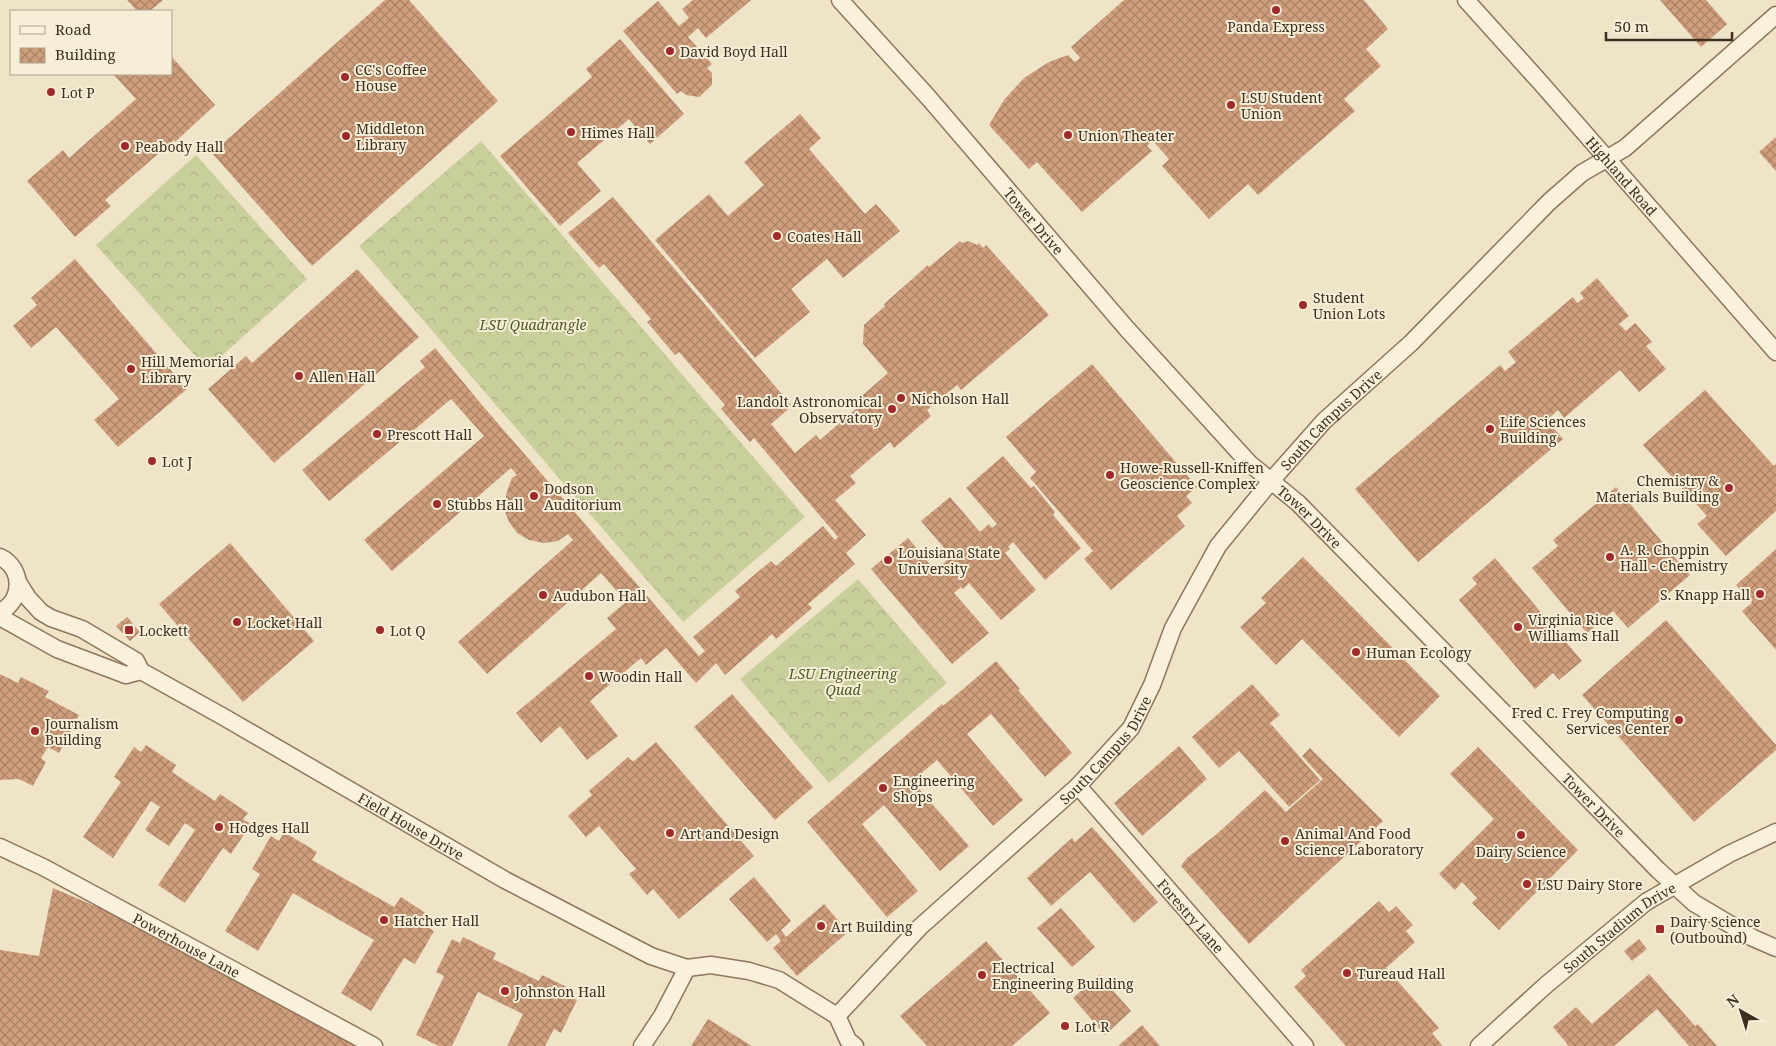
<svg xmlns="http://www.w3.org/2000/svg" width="1776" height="1046" font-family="'Noto Serif',serif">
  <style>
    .forest { fill: url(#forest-crowns) }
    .building { fill: url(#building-cross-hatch) }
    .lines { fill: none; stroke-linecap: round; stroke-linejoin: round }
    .minor-casing { stroke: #8d765c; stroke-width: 19 }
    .minor { stroke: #faf1dc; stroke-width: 16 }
    .poi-dot { fill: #9e2a2b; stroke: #f7eed8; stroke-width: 2 }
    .labels { text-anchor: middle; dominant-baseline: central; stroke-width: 4; stroke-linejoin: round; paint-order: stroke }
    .poi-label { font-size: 14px; fill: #3d2e20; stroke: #f7eed8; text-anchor: start }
    .street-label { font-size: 14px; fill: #3d2e20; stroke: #f7eed8 }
    .park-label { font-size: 14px; font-style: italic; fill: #4d5a26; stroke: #f7eed8 }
  </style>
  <defs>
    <pattern id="forest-crowns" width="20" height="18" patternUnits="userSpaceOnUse" patternTransform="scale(1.25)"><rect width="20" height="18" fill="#c9cf9b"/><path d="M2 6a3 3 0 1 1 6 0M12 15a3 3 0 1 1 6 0" fill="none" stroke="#aeb285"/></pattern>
    <pattern id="building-cross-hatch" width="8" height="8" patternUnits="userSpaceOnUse" patternTransform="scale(1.25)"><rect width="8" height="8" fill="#cf9f7d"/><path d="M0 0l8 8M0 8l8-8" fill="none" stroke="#a98266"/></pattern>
  </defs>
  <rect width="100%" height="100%" fill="#f0e4c8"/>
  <path class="forest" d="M481,141L805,517L683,622L359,246Z
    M196,155L307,279L207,369L96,245Z
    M858,579L947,683L829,783L740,679Z"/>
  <path class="building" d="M127,0H163L150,11H137Z
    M385,0H409L498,101L312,266L212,153Z
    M693,0H751L706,38L698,28L688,37L712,64L707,68L712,73V85L699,97L686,95L681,91L677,94L623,31L658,1L679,26L689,18L682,9Z
    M1124,0H1364L1388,29L1366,49L1381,66L1344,99L1355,111L1258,195L1248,184L1209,219L1162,166L1169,159L1153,141L1147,146L1152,151L1082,212L1037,162L1029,169L989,125L1004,100L1024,78L1049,62L1068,55L1075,62L1080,58L1071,47Z
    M1660,0H1706L1727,24L1701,47Z
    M620,39L684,114L650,144L629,119L577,163L601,191L560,226L500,156L592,77L586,69Z
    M171,56L215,105L175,142L174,140L105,200L111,206L75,237L27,181L63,150L69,158L136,99L113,74H171Z
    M800,114L821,138L809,149L865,214L876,204L900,231L843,278L827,259L791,289L810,312L755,358L655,240L709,194L728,216L764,185L744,162Z
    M1776,137V171L1759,152Z
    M613,197L792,406L771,424L795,453L816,435L820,440L859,406L855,402L888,373L863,344L864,325L885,306L884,304L928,265L929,267L960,241L962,243L968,241L977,245L979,243L983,248L986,245L1049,315L961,390L957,385L947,393L927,410L931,416L894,448L890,442L850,476L856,483L835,500L866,535L846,553L855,564L808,604L812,608L776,639L772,634L725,675L716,663L696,683L666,648L646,665L641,658L590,701L618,736L587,760L560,726L541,743L516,713L616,629L607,618L626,602L601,573L487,674L458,642L573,540L568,534L558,541L544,543L529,540L517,533L509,522L504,509L507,491L512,478L517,475L511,468L392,571L364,540L484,436L451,399L329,501L302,470L425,367L420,361L435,348L482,405L699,656L705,651L693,637L740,597L735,591L771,561L776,566L823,526L835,540L838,537L754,438L750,442L721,409L725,405L679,352L675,355L647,322L651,319L604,264L599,268L568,233Z
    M75,259L187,389L118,447L94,420L119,399L56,327L31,348L13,326L37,305L31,298Z
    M357,269L419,337L274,463L208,389L246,356L252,363Z
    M1597,278L1629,316L1619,324L1626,331L1635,323L1652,342L1646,346L1666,369L1639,392L1620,370L1564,418L1558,410L1547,420L1563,439L1418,562L1355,489L1500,365L1505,371L1516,362L1508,352L1573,297L1577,303L1584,298L1580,293Z
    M1092,364L1197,487L1186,496L1192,503L1177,516L1185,526L1111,590L1084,559L1093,551L1030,478L1036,472L1006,437Z
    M1705,390L1774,466L1776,464V511L1726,556L1697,524L1707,516L1643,445Z
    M1003,456L1031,488L1034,486L1055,512L1053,515L1081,548L1045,580L1013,542L1008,547L1010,549L1005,553L1036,590L1001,620L969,583L963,589L961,587L954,593L989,633L952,664L871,569L908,538L938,574L945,569L942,565L951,556L921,521L950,497L980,532L989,524L992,528L997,524L966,488Z
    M1616,487L1690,575L1628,628L1613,611L1587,633L1532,568L1558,546L1553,540Z
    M230,543L314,641L243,702L159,604Z
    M1776,549V650L1742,611L1752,603L1736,585Z
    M1303,557L1440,696L1399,737L1302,639L1276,665L1240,627L1266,603L1261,598Z
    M1495,558L1582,661L1559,680L1553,673L1535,689L1459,600L1477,584L1472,578Z
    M127,617L140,632L130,641L116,626Z
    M1666,620L1776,745V750L1694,822L1582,695Z
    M996,661L1020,689L1018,690L1072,753L1045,777L991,714L967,734L1023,800L993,826L937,760L912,781L969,846L940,871L884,805L862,824L918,891L887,917L807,822L942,704L943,706Z
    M0,674L18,683L21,677L49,691L45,697L79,715L59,753L48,747L41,758L46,762L33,786L19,779L0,780Z
    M1252,684L1280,715L1270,723L1320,780L1289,807L1239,751L1219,768L1192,737Z
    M732,694L813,787L775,820L694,727Z
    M656,742L754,856L679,919L653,889L647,895L629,874L636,869L599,826L586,837L568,816L592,795L589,791L628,757L632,761H634Z
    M146,745L176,765L172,772L215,801L220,794L248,813L243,819L251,824L231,854L223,848L185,903L158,885L195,830L185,823L169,846L145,830L160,807L151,801L113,858L83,837L121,782L114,777L134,747L141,752Z
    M1179,746L1207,779L1142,836L1114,803Z
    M1478,747L1578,850L1499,930L1472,903L1477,898L1462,882L1455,890L1439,874L1494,819L1450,774Z
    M1310,748L1383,821L1249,944L1181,866L1187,858L1218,833L1265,790L1286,812L1323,779L1302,756Z
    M1092,827L1158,902L1134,923L1090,872L1051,906L1027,878L1072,838L1075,842Z
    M284,832L317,852L312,860L394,907L401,897L430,916L424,925L434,931L415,964L404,958L371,1011L341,993L374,940L293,893L258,951L225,931L260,874L252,869L271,836L279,841Z
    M754,877L791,921L781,930L786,937L824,904L848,932L797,976L773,948L781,941L776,934L767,942L729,899Z
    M53,888L109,912L320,1023L361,1046H0V950L39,956Z
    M1379,901L1389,912L1396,906L1413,925L1406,931L1415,942L1386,968L1439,1028L1432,1033L1442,1045L1441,1046H1346L1294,987L1306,976L1301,970Z
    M1061,908L1095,947L1072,967L1037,928Z
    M463,937L496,953L493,959L539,981L542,975L573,990L570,996L577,1000L561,1033L554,1029L545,1046H507L523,1014L478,992L452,1046H439L416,1035L444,976L436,972L452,939L460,943Z
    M1639,939L1647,949L1632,961L1624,951Z
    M986,941L1050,1013L1012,1046H927L900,1016Z
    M1649,974L1695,1026L1698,1024L1717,1046H1689L1657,1009L1614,1046H1567L1568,1045L1553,1027L1576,1007L1592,1024Z
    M1099,975L1131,1011L1105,1035L1073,998Z
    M708,1019L752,1046H691Z
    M1142,1025L1160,1046H1118Z"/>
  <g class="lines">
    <g class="minor-casing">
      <g id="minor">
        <path id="s1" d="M840,0L928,97L1127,329L1249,463L1298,503L1658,870L1694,903L1753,938L1776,948"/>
        <path id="s2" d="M1466,0L1540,82L1776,352"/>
        <path d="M0,557C24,569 23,600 0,612"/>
        <path id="s3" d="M18,582L28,598L41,612L51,618L82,629L136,661L141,671L222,716L505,880L651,956L687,968L711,965L749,971L779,980L837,1016L848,1040L855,1046"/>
        <path d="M0,617L57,649L126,675L141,671"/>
        <path id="s4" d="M1078,786L1305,1046"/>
        <path id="s5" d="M0,847L43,867L374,1046"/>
        <path id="s6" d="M837,1016L920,927L1078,786L1131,728L1152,685L1173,628L1218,546L1271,481L1324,421L1411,343L1549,202L1582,173L1625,148L1776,15"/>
        <path d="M642,1046L662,1016L687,968"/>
        <path id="s7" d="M1479,1046L1546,985L1646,902L1729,854L1776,832"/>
      </g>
    </g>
    <use href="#minor" class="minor"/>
  </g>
  <g class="poi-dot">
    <circle cx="1276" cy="10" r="5"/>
    <circle cx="670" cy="51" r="5"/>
    <circle cx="345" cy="77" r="5"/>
    <circle cx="51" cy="92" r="5"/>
    <circle cx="1231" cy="105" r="5"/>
    <circle cx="571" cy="132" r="5"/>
    <circle cx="1068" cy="135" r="5"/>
    <circle cx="346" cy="136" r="5"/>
    <circle cx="125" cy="146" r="5"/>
    <circle cx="777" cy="236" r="5"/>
    <circle cx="1303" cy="305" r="5"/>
    <circle cx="131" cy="369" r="5"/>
    <circle cx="299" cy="376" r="5"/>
    <circle cx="901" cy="398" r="5"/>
    <circle cx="892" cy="409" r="5"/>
    <circle cx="1490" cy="429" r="5"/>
    <circle cx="377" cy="434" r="5"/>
    <circle cx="152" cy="461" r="5"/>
    <circle cx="1110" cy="475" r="5"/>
    <circle cx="1729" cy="488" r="5"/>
    <circle cx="534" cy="496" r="5"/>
    <circle cx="437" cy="504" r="5"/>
    <circle cx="1610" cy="557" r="5"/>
    <circle cx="888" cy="560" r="5"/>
    <circle cx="1760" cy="594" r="5"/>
    <circle cx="543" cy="595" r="5"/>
    <circle cx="237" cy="622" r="5"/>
    <circle cx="1518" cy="627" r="5"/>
    <rect x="124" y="625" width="10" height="10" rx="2.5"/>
    <circle cx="380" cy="630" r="5"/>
    <circle cx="1356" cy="652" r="5"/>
    <circle cx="589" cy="676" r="5"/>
    <circle cx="1679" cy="720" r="5"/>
    <circle cx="35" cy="731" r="5"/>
    <circle cx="883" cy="788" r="5"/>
    <circle cx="219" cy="827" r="5"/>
    <circle cx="670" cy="833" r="5"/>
    <circle cx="1521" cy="835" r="5"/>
    <circle cx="1285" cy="841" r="5"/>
    <circle cx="1527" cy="884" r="5"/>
    <circle cx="384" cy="920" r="5"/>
    <circle cx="821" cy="926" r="5"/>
    <rect x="1655" y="924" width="10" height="10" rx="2.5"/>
    <circle cx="1347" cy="973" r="5"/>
    <circle cx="982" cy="975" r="5"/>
    <circle cx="505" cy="991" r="5"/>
    <circle cx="1065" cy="1026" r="5"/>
  </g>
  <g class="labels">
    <g class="poi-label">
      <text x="1276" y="26" text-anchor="middle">Panda Express</text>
      <text x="680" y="51">David Boyd Hall</text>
      <text x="355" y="69">CC's Coffee<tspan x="355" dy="16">House</tspan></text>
      <text x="61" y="92">Lot P</text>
      <text x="1241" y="97">LSU Student<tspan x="1241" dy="16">Union</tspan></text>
      <text x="356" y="128">Middleton<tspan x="356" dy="16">Library</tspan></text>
      <text x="581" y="132">Himes Hall</text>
      <text x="1078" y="135">Union Theater</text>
      <text x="135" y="146">Peabody Hall</text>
      <text x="787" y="236">Coates Hall</text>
      <text x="1313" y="297">Student<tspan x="1313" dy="16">Union Lots</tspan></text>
      <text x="141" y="361">Hill Memorial<tspan x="141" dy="16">Library</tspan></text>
      <text x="309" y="376">Allen Hall</text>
      <text x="911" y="398">Nicholson Hall</text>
      <text x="882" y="401" text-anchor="end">Landolt Astronomical<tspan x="882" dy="16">Observatory</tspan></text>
      <text x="1500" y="421">Life Sciences<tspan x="1500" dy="16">Building</tspan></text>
      <text x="387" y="434">Prescott Hall</text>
      <text x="162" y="461">Lot J</text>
      <text x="1120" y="467">Howe-Russell-Kniffen<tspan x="1120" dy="16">Geoscience Complex</tspan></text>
      <text x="1719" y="480" text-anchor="end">Chemistry &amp;<tspan x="1719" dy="16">Materials Building</tspan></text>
      <text x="544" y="488">Dodson<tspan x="544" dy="16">Auditorium</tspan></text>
      <text x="447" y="504">Stubbs Hall</text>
      <text x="1620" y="549">A. R. Choppin<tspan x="1620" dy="16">Hall - Chemistry</tspan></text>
      <text x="898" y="552">Louisiana State<tspan x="898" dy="16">University</tspan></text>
      <text x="1750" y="594" text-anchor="end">S. Knapp Hall</text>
      <text x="553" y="595">Audubon Hall</text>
      <text x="1528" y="619">Virginia Rice<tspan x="1528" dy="16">Williams Hall</tspan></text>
      <text x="247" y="622">Locket Hall</text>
      <text x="139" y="630">Lockett</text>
      <text x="390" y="630">Lot Q</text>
      <text x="1366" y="652">Human Ecology</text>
      <text x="599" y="676">Woodin Hall</text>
      <text x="1669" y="712" text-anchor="end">Fred C. Frey Computing<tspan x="1669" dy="16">Services Center</tspan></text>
      <text x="45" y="723">Journalism<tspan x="45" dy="16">Building</tspan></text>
      <text x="893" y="780">Engineering<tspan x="893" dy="16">Shops</tspan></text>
      <text x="229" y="827">Hodges Hall</text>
      <text x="680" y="833">Art and Design</text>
      <text x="1295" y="833">Animal And Food<tspan x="1295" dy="16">Science Laboratory</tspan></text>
      <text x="1521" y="851" text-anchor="middle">Dairy Science</text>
      <text x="1537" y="884">LSU Dairy Store</text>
      <text x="394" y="920">Hatcher Hall</text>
      <text x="1670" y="921">Dairy Science<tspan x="1670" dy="16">(Outbound)</tspan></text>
      <text x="831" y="926">Art Building</text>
      <text x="992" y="967">Electrical<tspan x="992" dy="16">Engineering Building</tspan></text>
      <text x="1357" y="973">Tureaud Hall</text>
      <text x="515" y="991">Johnston Hall</text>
      <text x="1075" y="1026">Lot R</text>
    </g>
    <g class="street-label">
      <text stroke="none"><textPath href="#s2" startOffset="235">Highland Road</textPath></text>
      <text stroke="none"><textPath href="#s1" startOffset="294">Tower Drive</textPath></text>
      <text stroke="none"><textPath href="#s6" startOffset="784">South Campus Drive</textPath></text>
      <text stroke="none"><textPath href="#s1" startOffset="699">Tower Drive</textPath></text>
      <text stroke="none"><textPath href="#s6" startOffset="379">South Campus Drive</textPath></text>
      <text stroke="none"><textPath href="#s1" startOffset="1104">Tower Drive</textPath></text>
      <text stroke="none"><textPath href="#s3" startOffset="468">Field House Drive</textPath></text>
      <text stroke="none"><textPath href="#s4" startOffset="172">Forestry Lane</textPath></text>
      <text stroke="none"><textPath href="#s7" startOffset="184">South Stadium Drive</textPath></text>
      <text stroke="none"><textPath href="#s5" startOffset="211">Powerhouse Lane</textPath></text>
    </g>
    <g class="park-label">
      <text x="533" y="324">LSU Quadrangle</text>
      <text x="843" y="673">LSU Engineering<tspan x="843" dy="16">Quad</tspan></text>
    </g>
  </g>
  <rect x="10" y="10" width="162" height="65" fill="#f7eed8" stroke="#ada18e"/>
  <rect x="20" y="26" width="25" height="8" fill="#faf1dc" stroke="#ada18e"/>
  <text x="55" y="35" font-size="15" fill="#3d2e20">Road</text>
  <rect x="20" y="48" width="25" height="15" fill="url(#building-cross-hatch)" stroke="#ada18e"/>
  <text x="55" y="60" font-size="15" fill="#3d2e20">Building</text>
  <g transform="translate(1741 1011) rotate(321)" stroke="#f7eed8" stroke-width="4" paint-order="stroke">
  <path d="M0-4L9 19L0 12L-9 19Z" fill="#3d2e20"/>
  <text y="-8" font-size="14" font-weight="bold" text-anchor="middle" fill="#3d2e20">N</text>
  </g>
  <path d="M1606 32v8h126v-8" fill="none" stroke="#3d2e20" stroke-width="2.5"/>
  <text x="1614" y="32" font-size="15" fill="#3d2e20" stroke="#f7eed8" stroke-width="4" paint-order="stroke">50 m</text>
</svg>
